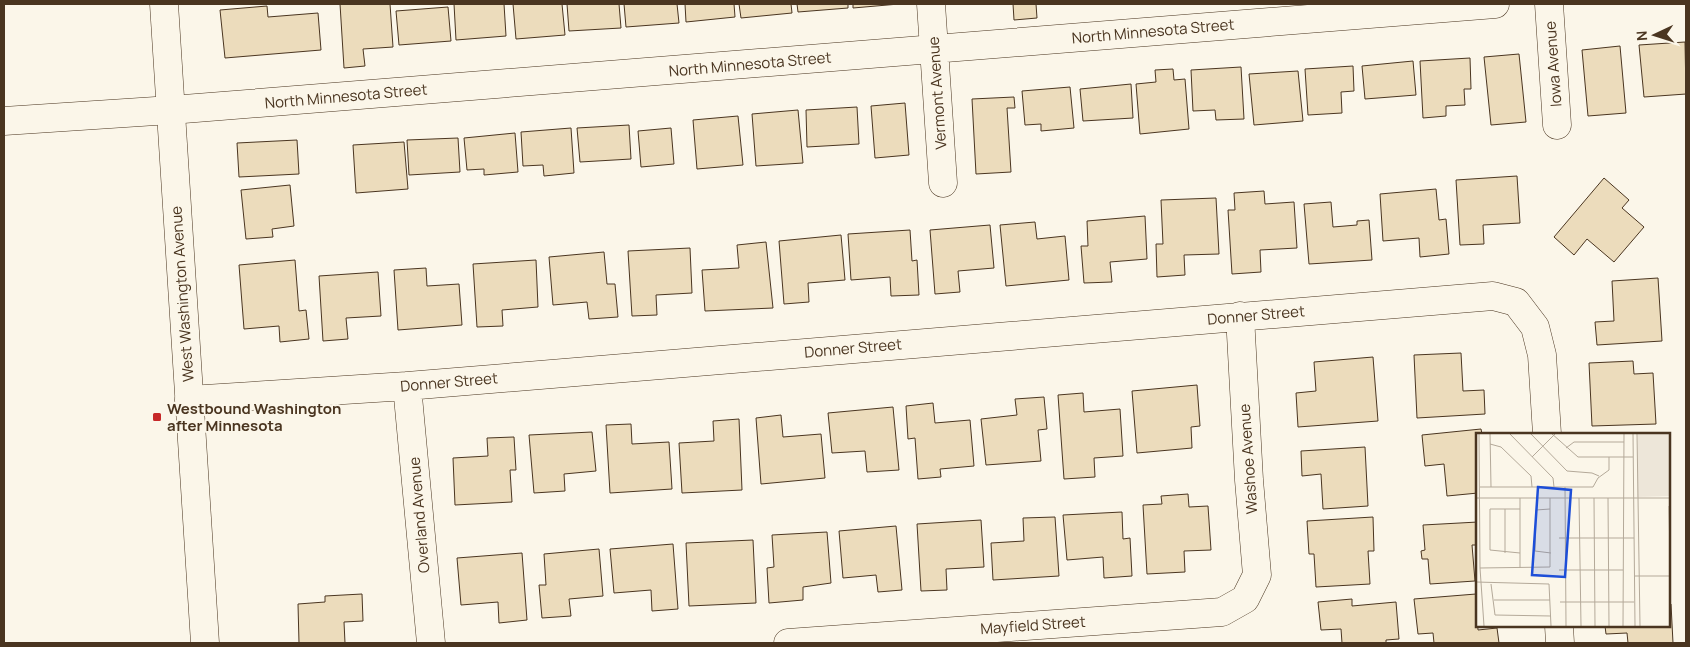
<svg xmlns="http://www.w3.org/2000/svg" width="1690" height="647" font-family="Manrope,sans-serif">
  <style>
    .building { fill: #ecdcbc; stroke: #4a3520 }
    .lines { fill: none; stroke-linecap: round; stroke-linejoin: round }
    .minor-casing { stroke: #4a3520; stroke-width: 29 }
    .major-casing { stroke: #4a3520; stroke-width: 29 }
    .minor { stroke: #fbf6e9; stroke-width: 28 }
    .major { stroke: #fbf6e9; stroke-width: 28 }
    .poi-dot { fill: #c62828; stroke: #fbf6e9; stroke-width: 2 }
    .labels { text-anchor: middle; dominant-baseline: central; stroke-width: 4; stroke-linejoin: round; paint-order: stroke }
    .street-label { font-size: 15px; fill: #4a3520; stroke: #fbf6e9 }
    .poi-label { font-size: 15px; font-weight: bold; fill: #4a3520; stroke: #fbf6e9; text-anchor: start }
    .inset-road { fill: none; stroke: #b4a999; stroke-width: 1 }
    .view { fill: #1d4ed8; fill-opacity: 0.15; stroke: #1d4ed8; stroke-width: 2.5 }
    .inset-edge { fill: none; stroke: #4a3520; stroke-width: 2.5 }
  </style>
  <rect width="100%" height="100%" fill="#fbf6e9"/>
  <path class="building" d="M340,4H390L393,47L363,49L365,66L344,68Z
    M454,4H504L506,36L456,40Z
    M513,4H562L565,35L516,39Z
    M567,4H619L621,28L569,31Z
    M624,4H677L679,23L626,27Z
    M685,4H734L735,17L686,22Z
    M739,4H791L792,13L741,18Z
    M797,4H848V8L798,12Z
    M853,4H899L853,8Z
    M1013,4H1036L1037,18L1014,20Z
    M267,6L268,17L318,13L321,50L225,58L220,10Z
    M448,7L451,41L399,45L396,11Z
    M1685,42L1686,94L1644,97L1639,45Z
    M1620,46L1626,113L1588,116L1582,50Z
    M1519,54L1526,122L1491,125L1484,57Z
    M1470,58L1471,89H1464L1465,105L1446,106V116L1423,118L1420,61Z
    M1413,61L1416,95L1365,99L1362,66Z
    M1353,66L1354,91L1341,92L1342,113L1308,115L1305,69Z
    M1241,67L1244,119L1216,120L1215,110L1193,111L1191,70Z
    M1173,69L1174,80L1185,79L1189,129L1140,134L1136,84L1156,82L1155,70Z
    M1298,71L1303,121L1254,125L1249,74Z
    M1131,84L1133,118L1083,121L1080,89Z
    M1070,87L1074,128L1041,131V124L1025,125L1022,91Z
    M1014,97L1015,108H1007L1011,172L976,174L972,99Z
    M905,103L909,155L875,158L871,106Z
    M857,107L859,144L807,147L806,110Z
    M798,110L803,163L756,166L752,114Z
    M738,116L743,165L697,169L693,120Z
    M629,125L631,159L580,162L577,128Z
    M571,128L574,173L544,176L543,165L523,166L521,132Z
    M671,128L674,164L641,167L638,131Z
    M515,133L518,172L484,175V169L467,170L464,138Z
    M458,138L460,172L409,175L407,140Z
    M297,140L299,174L239,177L237,143Z
    M404,142L408,189L356,193L353,145Z
    M1517,176L1520,223L1483,225L1484,244L1460,245L1456,180Z
    M1604,178L1629,200L1622,208L1644,227L1614,262L1587,239L1574,255L1554,237Z
    M290,185L294,226L272,229L273,237L246,239L241,190Z
    M1436,189L1439,220L1446,219L1449,254L1420,257L1419,238L1383,241L1380,194Z
    M1264,191L1265,204L1294,202L1297,248L1260,250L1261,272L1232,274L1228,210H1235L1234,193Z
    M1216,198L1219,254L1184,255L1185,275L1157,277L1156,244H1163L1161,200Z
    M1331,202L1333,227L1357,225V221L1369,220L1372,260L1309,264L1304,204Z
    M1145,216L1147,259L1110,262L1112,282L1084,283L1081,246H1088L1087,221Z
    M1035,222L1037,239L1065,236L1069,280L1006,286L1000,225Z
    M990,225L994,268L958,271L960,292L935,294L930,230Z
    M910,230L912,261L917,260L919,295L891,296L890,277L851,280L848,234Z
    M841,235L845,280L808,283L809,302L784,304L779,241Z
    M766,242L773,308L705,311L702,270L739,268L737,245Z
    M690,248L692,293L656,295L657,315L632,316L628,251Z
    M604,252L607,284H615L618,317L589,319L587,302L553,305L549,257Z
    M295,260L299,311L306,310L309,339L280,342L279,326L244,329L239,265Z
    M536,260L538,307L502,310L503,326L477,327L473,264Z
    M426,268L427,286L459,284L462,325L398,330L394,270Z
    M378,272L381,316L346,318L348,339L323,341L319,276Z
    M1658,278L1662,341L1597,345L1595,322L1614,321L1612,281Z
    M1461,353L1463,391L1484,390L1485,414L1417,418L1414,355Z
    M1373,357L1378,421L1298,427L1296,393L1316,391L1314,362Z
    M1633,361L1634,374L1653,373L1656,424L1592,426L1589,363Z
    M1197,385L1200,426L1191,427L1192,448L1137,453L1132,391Z
    M1083,393L1084,412L1120,409L1123,456L1094,458L1095,477L1064,479L1058,395Z
    M1044,397L1047,429L1038,430L1041,461L986,465L981,419L1017,415L1015,399Z
    M933,403L935,423L970,420L974,466L940,469L941,477L918,479L915,438L908,439L906,406Z
    M893,407L899,470L867,472L865,451L832,453L828,413Z
    M781,415L783,437L821,434L825,478L761,484L756,418Z
    M739,419L742,490L682,493L679,443L714,441L713,421Z
    M631,424L632,444L669,442L672,489L610,493L606,425Z
    M1481,429L1482,434H1478V493L1447,496L1444,464L1425,466L1422,435Z
    M592,432L596,471L564,474L565,491L534,493L529,435Z
    M514,437L516,470H510L512,502L455,505L453,458L488,456L487,438Z
    M1365,447L1368,506L1323,509L1321,474L1302,476L1301,451Z
    M1188,494L1189,507L1208,506L1211,550L1184,551L1185,572L1147,574L1143,505L1162,504L1161,496Z
    M1122,512L1123,539L1130,538L1132,576L1104,578L1103,557L1067,560L1063,515Z
    M1055,517L1059,576L993,580L991,543L1024,541L1023,518Z
    M1373,517L1374,551H1368L1370,584L1316,587L1314,554H1309L1307,521Z
    M981,520L984,567L946,569L947,590L921,591L917,524Z
    M1478,522V545H1472L1475,581L1430,584L1428,559H1422L1421,551L1425,550L1423,525Z
    M896,526L902,590L878,592L876,575L843,578L839,531Z
    M827,532L831,583L803,587V600L769,603L767,568L774,567L772,535Z
    M753,540L756,603L689,606L686,543Z
    M673,544L678,609L652,611L651,590L614,593L610,549Z
    M599,549L603,596L569,599L571,616L542,618L539,585H546L544,554Z
    M522,553L527,620L499,623L498,602L461,605L457,558Z
    M362,594L363,621L344,622L345,643H299L298,604L325,602V596Z
    M1476,594L1478,630L1497,628L1499,643H1434L1433,633L1418,634L1414,599Z
    M1352,599V606L1396,602L1399,639L1386,640V643H1342L1341,629L1321,630L1318,602Z
    M1669,604H1671L1673,643H1628L1627,633L1606,634L1605,626H1669Z"/>
  <g class="lines">
    <g class="minor-casing">
      <path id="minor" d="M931,4L943,183
        M1549,4L1557,125
        M4,121L171,110L1495,4
        M407,386L431,643
        M189,400L407,386L1493,296L1516,302L1535,327L1542,355L1547,434
        M1559,626L1560,643
        M788,643L1222,612L1245,599L1257,575L1249,480L1240,316"/>
    </g>
    <g class="major-casing">
      <path id="major" d="M164,4L205,643"/>
    </g>
    <use href="#minor" class="minor"/>
    <use href="#major" class="major"/>
  </g>
  <rect class="poi-dot" x="152" y="412" width="10" height="10" rx="2.5"/>
  <g class="labels">
    <g class="street-label">
      <text transform="translate(1153 31) rotate(-5)">North Minnesota Street</text>
      <text transform="translate(750 64) rotate(-5)">North Minnesota Street</text>
      <text transform="translate(1553 64) rotate(-94)">Iowa Avenue</text>
      <text transform="translate(937 93) rotate(-94)">Vermont Avenue</text>
      <text transform="translate(346 96) rotate(-5)">North Minnesota Street</text>
      <text transform="translate(182 294) rotate(-94)">West Washington Avenue</text>
      <text transform="translate(1256 315) rotate(-5)">Donner Street</text>
      <text transform="translate(853 348) rotate(-5)">Donner Street</text>
      <text transform="translate(449 382) rotate(-5)">Donner Street</text>
      <text transform="translate(1248 459) rotate(-94)">Washoe Avenue</text>
      <text transform="translate(419 515) rotate(-95)">Overland Avenue</text>
      <text transform="translate(1033 625) rotate(-4)">Mayfield Street</text>
    </g>
    <g class="poi-label">
      <text x="167" y="408">Westbound Washington<tspan x="167" dy="17">after Minnesota</tspan></text>
    </g>
  </g>
  <g transform="translate(1476 433)">
    <rect width="194" height="194" fill="#fbf6e9"/>
    <path d="M162,0H194V63L161,64Z" fill="#ede6d9"/>
    <path class="inset-road" d="M3,0L4,135L8,193M14,0L15,54M33,0L77,45L78,54M54,0L91,38L116,40L123,43M75,0L102,24H157M157,0L159,193M161,0L164,193M14,11L25,14L55,43L56,54M90,15L98,9H148M56,24L80,0M4,54H117L122,45L133,37V24M89,54L90,193M0,65H194M44,65V135M103,65L105,193M118,65L119,193M132,65L133,193M193,73L194,124M44,76H14V117L44,120M74,76L60,77L59,118L75,120M83,105H158M29,120V76M4,135L74,134V65M83,137H147M159,143H194M0,149L73,151L75,193M15,151L19,182L75,183M18,167H74M84,169H158M147,193L148,0"/>
    <path class="view" d="M62,54L95,57L89,144L56,142Z"/>
    <rect width="194" height="194" class="inset-edge"/>
  </g>
  <rect width="1690" height="647" fill="none" stroke="#4a3520" stroke-width="10"/>
  <g transform="translate(1655 35) rotate(266)" stroke="#fbf6e9" stroke-width="4" paint-order="stroke">
  <path d="M0-4L9 19L0 12L-9 19Z" fill="#4a3520"/>
  <text y="-8" font-size="14" font-weight="bold" text-anchor="middle" fill="#4a3520">N</text>
  </g>
</svg>
